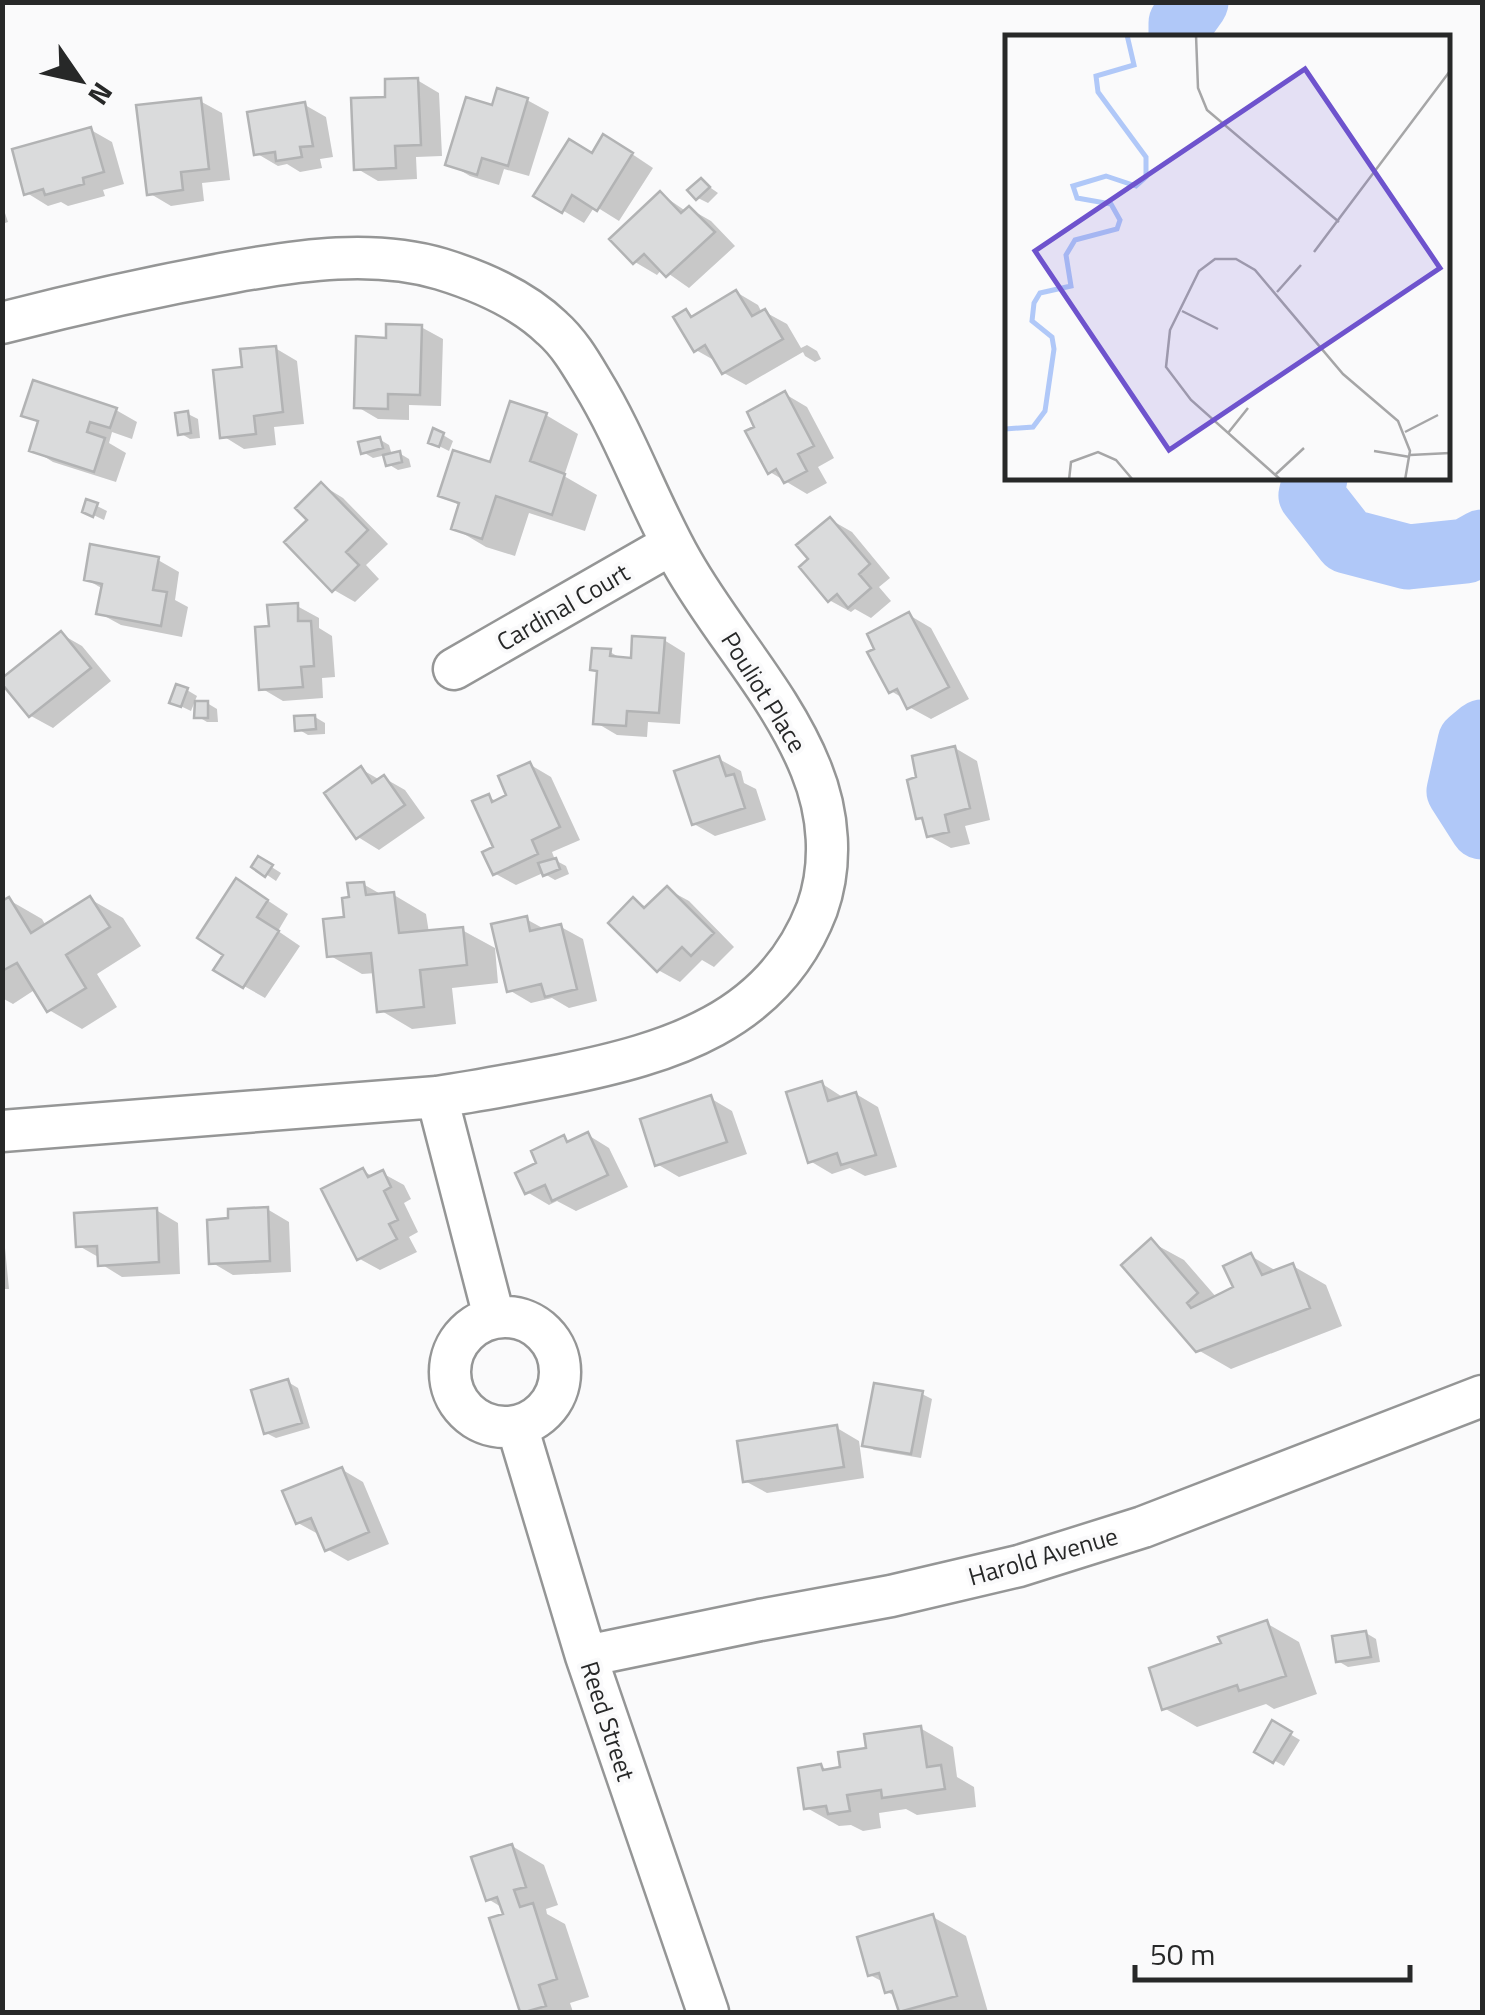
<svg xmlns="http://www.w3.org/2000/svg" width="1485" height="2015" font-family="'Titillium Web',sans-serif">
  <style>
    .shadow { fill: #0003 }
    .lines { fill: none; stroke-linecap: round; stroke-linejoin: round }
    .river { stroke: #b0c8f8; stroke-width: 65 }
    .building { fill: #dadbdc; stroke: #b2b3b4; stroke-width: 2.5 }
    .minor-casing { stroke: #959696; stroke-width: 45 }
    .minor { stroke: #fff; stroke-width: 40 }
    .labels { text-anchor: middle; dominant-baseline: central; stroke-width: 8; stroke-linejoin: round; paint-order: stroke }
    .street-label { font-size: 25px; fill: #272828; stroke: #fafafb }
    .inset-river { fill: none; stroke: #b0c8f8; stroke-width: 5 }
    .inset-road { fill: none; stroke: #a6a6a7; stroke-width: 2.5 }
    .view { fill: #6e53cd; fill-opacity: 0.15; stroke: #6e53cd; stroke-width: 5 }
    .inset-edge { fill: none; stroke: #272828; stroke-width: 5 }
  </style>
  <rect width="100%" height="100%" fill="#fafafb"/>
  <path class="shadow" d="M417,80L439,93L442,156L416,157L417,179L378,181L356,168L388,99Z
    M498,91L527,100L549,112L529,176L504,169L499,185L470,176L448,163L493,108Z
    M200,101L222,113L230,180L202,183L204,201L171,206L149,193Z
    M305,105L326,117L333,157L320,159L322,168L300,172L287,164L278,166L256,153Z
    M91,130L112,142L124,184L103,190L105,196L68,206L61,202L48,206L27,193Z
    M626,150L653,168L619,221L595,206L584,223L537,195L593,156Z
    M701,181L718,193L708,203L698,198Z
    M661,194L687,212L690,209L711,221L735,246L689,288L662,269L657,275L635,262L613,239Z
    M2,204L8,222L2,224Z
    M736,292L758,305L762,313L765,312L787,324L801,348L807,345L817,351L821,359L815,362L805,356L803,352L746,385L724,373L719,363L696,350L686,312L695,317Z
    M421,327L443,339L441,406L409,405V420L378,419L356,406L388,340Z
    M275,348L297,361L304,424L274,427L276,445L244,449L223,436L245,369Z
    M785,394L807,407L834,458L818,467L827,483L807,494L770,472L758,428Z
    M116,410L137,422L132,439L112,432L109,443L126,453L116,482L53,462L32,449L40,424L24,414Z
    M188,414L198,419L200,438L190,439L180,433Z
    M546,415L578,434L564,476L597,495L585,531L529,513L515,556L486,547L454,528L461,506L441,495L491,465Z
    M443,435L453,441L449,451L431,442Z
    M379,439L389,445L392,455L399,453L409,459L411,467L398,470L388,464L386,455L373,458L363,452Z
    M322,485L343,498L388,544L366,565L379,579L355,602L334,590L310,520Z
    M97,506L107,511L104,520L85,511Z
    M831,520L852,532L890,578L879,587L891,601L871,618L855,609L851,612L829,600L812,560Z
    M158,560L179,572L175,600L188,607L182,637L121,625L99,613L103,589L86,579Z
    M297,606L319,618V628L332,636L335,677L322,678L323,698L283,701L261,688L271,628Z
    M909,615L931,628L969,699L931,719L909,707L906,700L891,691Z
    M61,634L82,646L111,681L53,728L31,716L3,681Z
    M664,640L685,653L680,724L648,722L647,737L617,735L595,722L599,672L593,669L610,652L624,660H633Z
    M187,690L197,696L191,711L172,702Z
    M207,703L217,709L218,722H207L197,716Z
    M315,717L325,723V734L308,735L298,729Z
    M955,748L977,761L990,820L965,826L970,844L951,848L929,836L926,822L918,817L919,779Z
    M719,759L741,771L744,783L756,789L766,820L715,836L694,824Z
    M529,764L551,777L580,840L552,852L555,860L566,866L569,874L555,880L543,873L516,885L494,873L497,848L488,797L498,802L510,796Z
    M361,769L380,780L384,778L405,790L425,818L379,850L358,837Z
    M259,859L281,873L276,881L254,866Z
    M363,884L384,896L394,895L426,914L429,933L462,930L495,948L498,983L452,988L456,1024L412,1029L380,1010L376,973L362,974L329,955L347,919L352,899Z
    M667,889L689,901L734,947L714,967L702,960L680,982L658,970L633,900L648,908Z
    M258,894L288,914L278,931L300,946L265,998L244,986Z
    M90,899L123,918L141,946L97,974L117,1007L82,1029L49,1010L36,989L13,1004L2,998V904L9,900L42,919L46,926Z
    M526,919L546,930L561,927L583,939L597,1001L569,1008L552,998L531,1003L509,990Z
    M821,1083L844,1098L856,1094L878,1107L897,1167L865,1176L850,1168L832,1174L810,1161Z
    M710,1098L732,1111L747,1154L679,1177L657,1164Z
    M588,1135L609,1148L628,1187L576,1211L557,1201L549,1205L527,1192L540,1164L564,1138L572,1143Z
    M363,1171L374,1177L382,1173L404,1185L411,1199L404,1203L418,1232L409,1237L417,1252L380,1270L358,1258Z
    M267,1209L289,1222L291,1272L233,1275L211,1262L231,1221Z
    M156,1210L178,1223L180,1274L122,1277L101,1264L100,1258L79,1246Z
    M1151,1242L1184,1260L1217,1298L1236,1288L1251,1256L1278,1272L1293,1266L1326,1285L1342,1326L1231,1369L1198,1350Z
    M2,1246L5,1248L9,1289H2Z
    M288,1382L298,1388L310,1428L276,1438L266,1433Z
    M922,1394L932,1399L921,1458L874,1450L864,1444Z
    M837,1428L859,1441L864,1478L767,1493L745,1481Z
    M341,1469L363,1482L389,1544L348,1561L327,1549L320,1535L298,1523Z
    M1266,1623L1299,1642L1317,1694L1274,1709L1266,1704L1197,1727L1164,1708L1224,1645Z
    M1366,1633L1376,1639L1380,1662L1348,1667L1338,1661Z
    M1273,1724L1300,1740L1284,1766L1258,1751Z
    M920,1728L953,1747L957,1777L974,1787L976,1807L917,1815L906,1809L879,1813L881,1828L863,1831L851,1825L839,1826L807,1808L821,1767L829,1771L843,1769L869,1750Z
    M512,1846L544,1865L558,1905L546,1909L547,1914L565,1924L589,1997L570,2003L573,2012H522L492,1920L506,1916L503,1908L488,1899Z
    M933,1917L966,1936L988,2012H902L897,1997L887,1992L885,1983L870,1975Z"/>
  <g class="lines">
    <path class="river" d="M1181,38V23L1196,2
      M1315,478L1311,495L1347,541L1408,557L1466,551L1482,542
      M1482,732L1470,742L1459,791L1482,827"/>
  </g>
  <path class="building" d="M418,78L421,145L395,146L396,168L354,170L351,98L385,97V79Z
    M497,88L528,98L508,166L482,158L477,175L445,165L466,97L492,105Z
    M201,98L209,169L181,172L183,190L147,195L136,105Z
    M305,102L313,146L300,147L302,157L276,161L275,152L254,155L247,112Z
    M91,127L104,172L83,178L84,184L45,195L43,189L24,195L12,149Z
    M603,134L633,153L597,211L572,195L562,213L533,196L569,139L592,153Z
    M701,178L710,187L696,200L687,190Z
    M660,191L681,213L689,206L715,232L666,277L644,254L633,264L609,239Z
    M736,290L752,316L765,309L783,339L722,374L705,345L694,352L673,317L686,309L691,317Z
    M386,324L422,325L420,395L388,394V409L354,408L356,336L386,338Z
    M276,346L283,412L254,416L256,434L220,438L213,370L242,367L240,349Z
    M33,380L117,408L110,428L90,422L87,432L105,438L94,472L29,451L38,421L21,416Z
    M785,391L814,446L798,454L807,471L784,483L776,469L768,474L745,431L754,427L747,412Z
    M510,401L547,413L530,461L565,474L552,515L496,496L482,539L451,529L459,503L438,496L453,450L490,462Z
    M188,411L191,433L178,435L175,413Z
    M433,428L444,433L439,447L428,443Z
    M380,437L383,448L361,454L358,442Z
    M400,451L402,462L386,466L383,455Z
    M321,482L368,530L346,552L359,565L332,592L284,542L307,520L295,508Z
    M86,499L98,503L93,517L82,512Z
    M830,517L870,564L859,574L871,588L848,608L837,594L828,602L799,567L808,559L796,545Z
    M90,544L159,557L153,590L167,592L161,626L96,614L102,584L84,580Z
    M298,603V621H311L314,666L301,667L303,687L259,690L255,627L269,626L267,605Z
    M909,612L949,687L907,709L897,689L889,693L867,652L874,649L867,634Z
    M61,631L91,668L29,717L2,684V678Z
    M632,636L665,638L659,713L627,711L626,726L593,724L597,671L590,670L592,648L611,649L610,656L631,658Z
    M176,684L188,688L181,707L169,703Z
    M195,701H208V718H194Z
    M315,715L316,729L295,731L294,716Z
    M955,746L970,808L945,815L949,832L927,837L922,818L916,819L907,780L916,777L912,756Z
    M719,756L726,776L734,774L745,808L692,825L674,771Z
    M530,762L560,827L532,840L538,854L493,875L482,852L493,847L472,801L489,794L492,802L506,795L498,776Z
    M361,766L372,783L384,775L405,805L356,839L324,793Z
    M258,856L273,865L265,877L251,867Z
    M556,858L560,869L543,876L538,863Z
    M236,878L268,900L257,917L279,931L243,988L213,970L223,955L197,938Z
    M364,882L366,895L394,892L399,933L463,927L467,965L420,970L424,1007L377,1012L371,953L327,957L323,919L344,917L342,898L349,897L347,883Z
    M667,886L714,933L691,956L682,947L657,972L608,923L633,897L644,908Z
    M90,896L110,927L66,955L86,988L47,1012L17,963L2,971V901L9,897L31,933Z
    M527,916L530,931L561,924L577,989L545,997L541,984L507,992L491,924Z
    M822,1081L828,1101L856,1092L876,1155L841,1165L837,1153L808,1163L786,1092Z
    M711,1095L727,1142L655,1166L640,1119Z
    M588,1132L608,1175L552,1201L545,1185L525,1194L515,1173L536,1163L531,1151L564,1135L567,1142Z
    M363,1168L368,1177L383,1170L391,1187L384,1191L398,1220L389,1224L397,1239L357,1260L321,1189Z
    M268,1207L270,1261L209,1264L207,1220L228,1218V1209Z
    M157,1208L159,1262L98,1266L97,1246L76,1247L74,1213Z
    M1151,1238L1198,1293L1187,1303L1191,1308L1233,1287L1223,1266L1251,1253L1262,1275L1293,1263L1310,1308L1196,1352L1121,1265Z
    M288,1379L302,1423L264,1434L251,1390Z
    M874,1383L923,1391L911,1454L862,1446Z
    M837,1425L844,1467L743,1482L737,1441Z
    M342,1467L369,1532L325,1551L311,1518L296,1524L282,1491Z
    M1267,1620L1286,1676L1239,1691L1237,1685L1162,1710L1149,1668L1221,1643L1218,1637Z
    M1366,1631L1371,1657L1336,1662L1332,1636Z
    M1272,1720L1292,1732L1273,1763L1254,1752Z
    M921,1726L927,1767L941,1765L945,1789L882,1798L881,1790L847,1795L850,1811L828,1814L826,1806L804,1809L798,1768L821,1764L823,1770L840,1767L838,1752L866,1748L864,1734Z
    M512,1844L526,1887L514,1890L520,1907L533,1903L557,1979L539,1985L546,2006L525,2012H520L489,1918L503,1914L497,1897L486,1901L471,1857Z
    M933,1914L957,1996L899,2012L892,1991L885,1993L879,1973L868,1976L857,1937Z"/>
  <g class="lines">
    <g class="minor-casing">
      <path id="minor" d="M2,323C79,303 155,286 233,272C300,260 374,249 441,269C480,281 523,300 552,328C569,343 580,362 592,382C627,439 649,504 682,562C722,633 781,694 811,769C829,813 833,864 817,909C774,1022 669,1053 561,1075C520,1083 479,1091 437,1097L2,1131
        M454,669L672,544
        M437,1097L494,1317
        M450 1372a55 55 0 1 1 110 0a55 55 0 1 1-110 0Z
        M517,1426L586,1656L708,2012
        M586,1656L760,1620L891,1596L1019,1566L1143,1527L1482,1396"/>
    </g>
    <use href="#minor" class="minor"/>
  </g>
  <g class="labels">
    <g class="street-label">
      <text transform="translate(563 607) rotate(-30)">Cardinal Court</text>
      <text transform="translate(764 692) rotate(58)">Pouliot Place</text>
      <text transform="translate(1043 1556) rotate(-16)">Harold Avenue</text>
      <text transform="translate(608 1721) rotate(72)">Reed Street</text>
    </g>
  </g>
  <g transform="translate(1005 35)">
    <rect width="445" height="445" fill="#fafafb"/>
    <path class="inset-river" d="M0,394L28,392L40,376L49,314L47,302L27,286L29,268L35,258L66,251L61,220L70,205L112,194L115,185L106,169L72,163L68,151L101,141L131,151L141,142V122L93,57L91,41L129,30L122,0"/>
    <path class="inset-road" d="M191,0L193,53L202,75L334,187M309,217L445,36M272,257L296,230M177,276L213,294M400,397L433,380M223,398L243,373M369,416L405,422M405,420L445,418M271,439L299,413M64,445L66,427L93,417L111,425L128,445M276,445L186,365L161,332L165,295L194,236L210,224H231L250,235L338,339L393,386L405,416L400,445"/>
    <path class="view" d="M300,34L435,233L164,415L30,216Z"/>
    <rect width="445" height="445" class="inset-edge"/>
  </g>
  <rect width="1485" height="2015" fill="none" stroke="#272828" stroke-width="10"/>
  <g transform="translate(80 80) rotate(124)" stroke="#fafafb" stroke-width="8" paint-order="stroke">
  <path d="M0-8L18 38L0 25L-18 38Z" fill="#272828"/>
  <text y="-15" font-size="28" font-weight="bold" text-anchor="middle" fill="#272828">N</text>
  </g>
  <path d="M1135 1965v15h275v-15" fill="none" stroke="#272828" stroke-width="5"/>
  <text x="1150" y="1965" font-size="30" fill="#272828" stroke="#fafafb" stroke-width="8" paint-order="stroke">50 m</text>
</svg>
